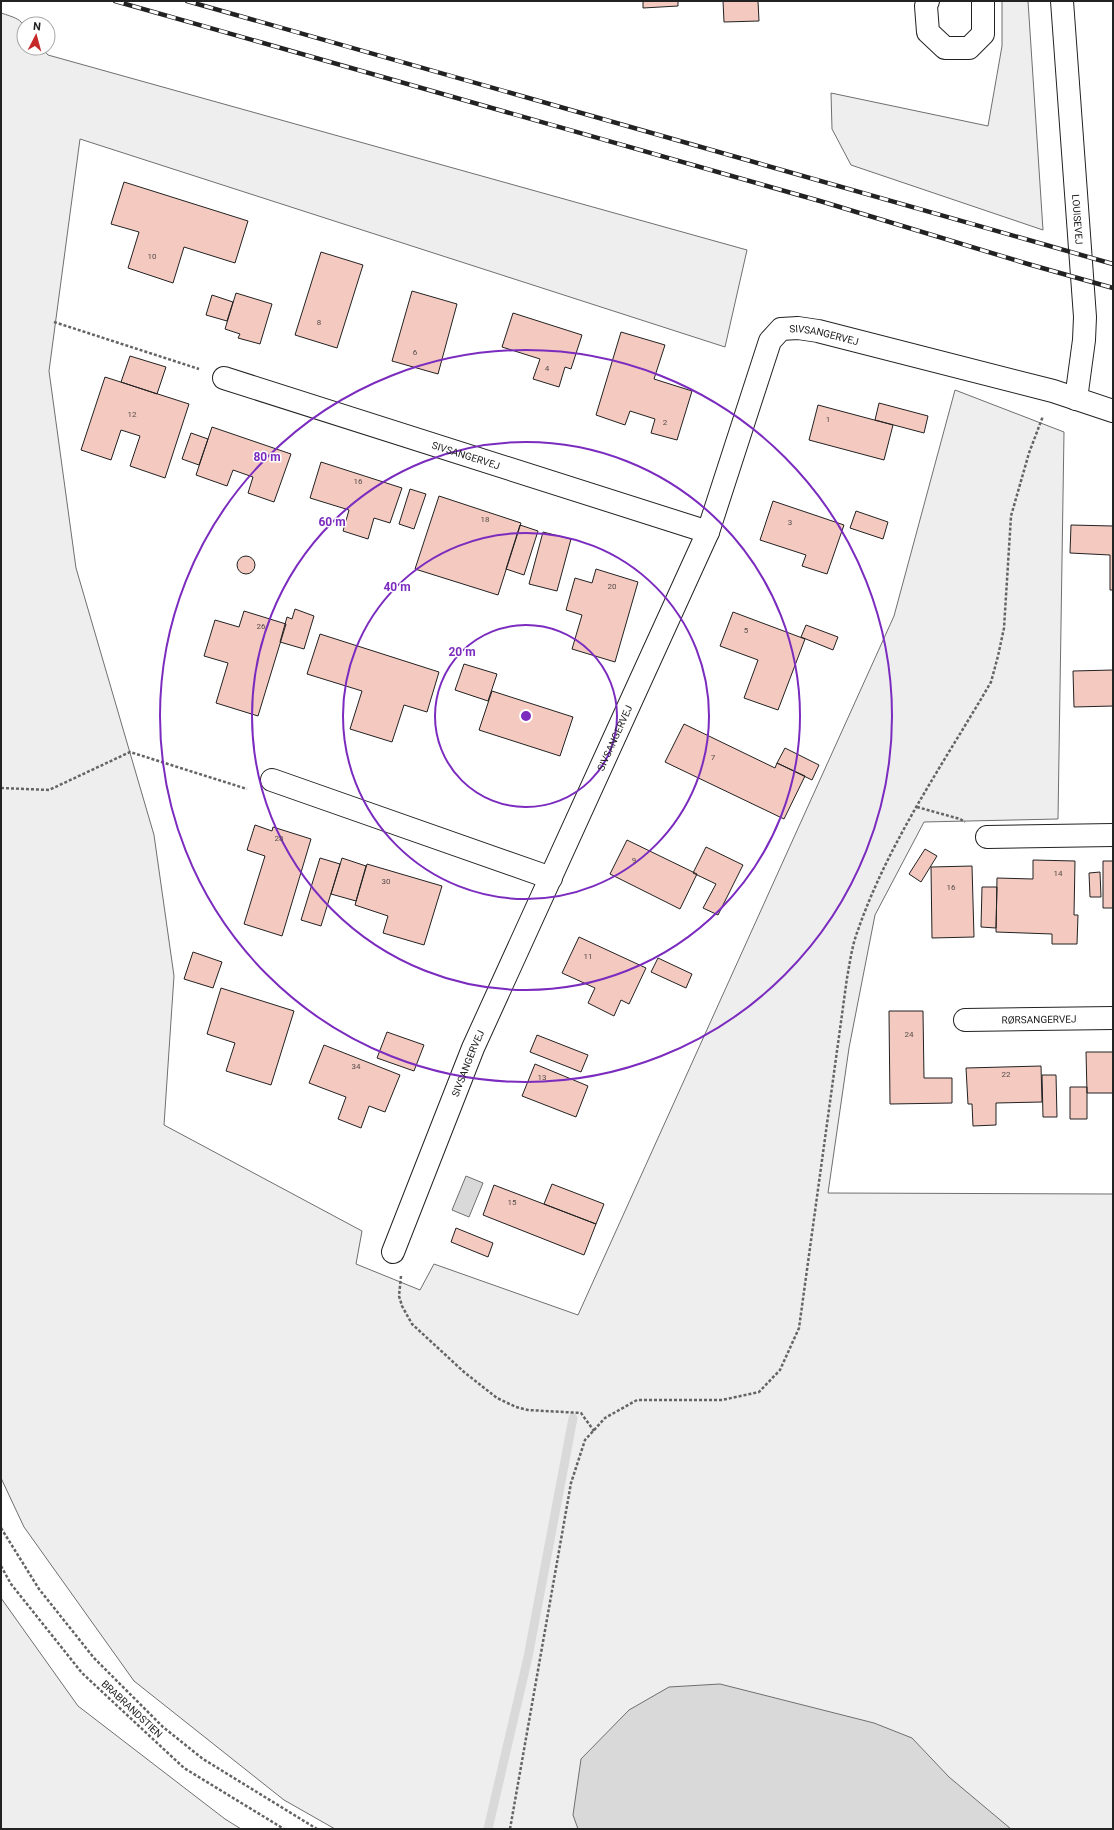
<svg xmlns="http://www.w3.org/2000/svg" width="1114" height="1830" font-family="Roboto,sans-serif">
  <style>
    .green { fill: #eee; stroke: #6f6f6f }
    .water { fill: #d9d9d9; stroke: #6f6f6f }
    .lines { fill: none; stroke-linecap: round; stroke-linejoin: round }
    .stream { stroke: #d9d9d9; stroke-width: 9 }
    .building { fill: #f3c9c0; stroke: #222 }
    .minor-casing { stroke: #222; stroke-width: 24 }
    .path { stroke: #646464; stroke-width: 2.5; stroke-dasharray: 3 2; stroke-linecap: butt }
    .minor { stroke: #fff; stroke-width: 22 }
    .rail-casing { stroke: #222; stroke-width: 4.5 }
    .rail { stroke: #fff; stroke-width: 3; stroke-dasharray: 9; stroke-linecap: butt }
    .ring { fill: none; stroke: #7b2cbf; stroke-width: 2 }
    .labels { text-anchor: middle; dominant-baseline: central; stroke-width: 3; stroke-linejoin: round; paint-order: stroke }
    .number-label { font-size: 8px; fill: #564c4a }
    .street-label { font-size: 10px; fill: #222; stroke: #fff }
    .centre { fill: #7b2cbf; stroke: #fff; stroke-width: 2 }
    .ring-label { font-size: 12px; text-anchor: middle; font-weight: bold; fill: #7b2cbf; stroke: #fff; stroke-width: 3; stroke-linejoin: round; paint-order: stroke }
  </style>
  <rect width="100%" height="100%" fill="#fff"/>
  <path class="green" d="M1002,1H1028L1043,230L851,165L832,129L831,93L988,126L1002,46Z
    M1,13C27,21 24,22 24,48H42L48,55L747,250L725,347L80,139L49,371L76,568L154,835L174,976L164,1125L362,1231L356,1264L420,1290L434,1264L578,1315L894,616L955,390L1064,432L1058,819L924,822L875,915L849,1048L828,1193L1113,1194V1829H335L284,1800L134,1681L24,1527L1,1478Z
    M1,1598L78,1706L225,1819L241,1829H1Z"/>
  <path class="water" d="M466,1176L483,1183L469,1217L452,1210Z
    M720,1684L874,1723L912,1738L949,1777L1011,1829H578L573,1815L581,1759L629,1710L669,1687Z"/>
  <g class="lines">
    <path class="stream" d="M488,1829L528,1657L573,1418"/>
  </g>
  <path class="building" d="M643,1H678V6L643,8Z
    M723,1H758L759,21L724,22Z
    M124,182L248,221L235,263L184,247L173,283L128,268L139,232L111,224Z
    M321,252L363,265L337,348L295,335Z
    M412,291L457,304L438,374L392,361Z
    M236,293L272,304L260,344L238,338L240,334L225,329Z
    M212,295L233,302L227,321L206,315Z
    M513,313L582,335L571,369L565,367L559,387L533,379L540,359L502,347Z
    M621,332L665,345L654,379L692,391L677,440L651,433L655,419L630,411L625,425L596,415Z
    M130,356L166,367L157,394L121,382Z
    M105,377L189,404L165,478L130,466L140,436L121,430L111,460L81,450Z
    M879,403L928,416L924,433L875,420Z
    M818,405L893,425L884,460L809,440Z
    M212,427L291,454L274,502L248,493L253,477L233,470L227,486L196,475Z
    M191,433L208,439L199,465L182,459Z
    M321,462L402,488L390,523L374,518L368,539L343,531L349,510L310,498Z
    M410,489L426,494L414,529L399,524Z
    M439,496L521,523L498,595L415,569Z
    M773,501L844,525L827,574L802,566L806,555L760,540Z
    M856,511L888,522L883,539L850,528Z
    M520,525L538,531L524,575L506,569Z
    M1071,525L1113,526V590H1110V555L1070,553Z
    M543,532L571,539L557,591L529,584Z
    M237 565a9 9 0 1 1 18 0a9 9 0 1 1-18 0Z
    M596,569L638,582L615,662L572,649L582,615L566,610L575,578L592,583Z
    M295,609L314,616L304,649L280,642L287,617L292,619Z
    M244,611L286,624L258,716L216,703L228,663L204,656L215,620L239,627Z
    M733,612L805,639L778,710L744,698L758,660L720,646Z
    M806,625L838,637L833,650L801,637Z
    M320,634L439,672L427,712L404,705L392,742L350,729L362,691L307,674Z
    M464,664L497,674L488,701L455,690Z
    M1113,670V706L1074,707L1073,671Z
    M492,691L573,717L560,756L479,730Z
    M684,724L775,768L777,763L805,776L784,819L665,762Z
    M785,748L819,765L812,780L777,763Z
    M255,825L272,831L273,827L311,839L282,936L244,924L265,856L247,850Z
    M627,840L697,874L680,909L610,874Z
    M706,847L743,865L718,915L703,908L716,884L693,873Z
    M925,849L937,856L921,882L909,874Z
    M320,858L340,864L321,926L301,920Z
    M342,858L366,866L356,901L331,894Z
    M1033,860L1075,861L1074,915H1078L1077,944H1052V934L996,932L997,878L1033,879Z
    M1103,861H1113V908H1103Z
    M367,864L442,886L424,945L383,933L388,916L355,905Z
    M972,866L974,937L932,938L931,867Z
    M1100,872L1101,897H1090L1089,873Z
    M982,887H997L996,928L981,927Z
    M579,937L646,968L629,1004L621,1000L614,1016L588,1003L595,988L562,973Z
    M193,952L222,962L213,988L184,979Z
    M658,958L692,974L686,988L651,972Z
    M221,988L294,1011L271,1085L226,1071L235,1043L207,1034Z
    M889,1011H923L924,1078H952V1103L890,1104Z
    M387,1032L424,1045L414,1071L377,1058Z
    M537,1035L588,1055L581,1072L530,1052Z
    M324,1045L400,1075L385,1112L369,1106L361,1128L338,1119L346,1097L309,1083Z
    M1086,1052H1113V1093H1087Z
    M535,1064L588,1086L576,1117L522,1096Z
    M1041,1066L1042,1102L996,1103V1125L973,1126L972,1104H968L966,1068Z
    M1042,1075H1056L1057,1117H1043Z
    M1070,1087H1087V1119H1070Z
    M552,1184L604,1204L596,1224L544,1204Z
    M494,1185L596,1224L584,1255L483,1215Z
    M456,1228L493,1243L488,1257L451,1242Z"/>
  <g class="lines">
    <g class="minor-casing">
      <g id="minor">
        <path d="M928,1L926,6L928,32L945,48H969L983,34V1"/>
        <path id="s1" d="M1062,1L1085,317L1084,340L1076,399"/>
        <path id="s2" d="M224,378L708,532"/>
        <path d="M272,780L551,878"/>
        <path d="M987,837L1113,835"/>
        <path id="s3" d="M965,1020L1113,1018"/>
        <path id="s4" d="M393,1252L473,1048L708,532L770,341L781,329L798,328L818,331L1053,391L1113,411"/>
      </g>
    </g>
    <path class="path" d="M54,322L199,369
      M1,788L49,790L130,752L247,789
      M917,807L960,819L965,822
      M401,1276L399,1296L402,1306L412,1324L464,1372L497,1398L516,1407L528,1410L581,1413L594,1431
      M1,1528L39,1589L94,1658L163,1727L203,1759L317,1829
      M1,1566L11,1584L82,1673L184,1768L284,1829
      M510,1829L571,1483L585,1440L605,1418L637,1400H722L759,1392L780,1370L799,1328L847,978C850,962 852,945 858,930C889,841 944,763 991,682L998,656L1004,628L1011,516L1029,453L1043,416"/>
    <use href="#minor" class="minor"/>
    <g class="rail-casing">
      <path id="rail" d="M115,1L820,201L1028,264L1113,288
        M187,1L1113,264"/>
    </g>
    <use href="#rail" class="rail"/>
  </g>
  <g class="ring">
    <circle cx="526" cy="716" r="91"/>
    <circle cx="526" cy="716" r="183"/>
    <circle cx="526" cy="716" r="274"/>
    <circle cx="526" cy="716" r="366"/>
  </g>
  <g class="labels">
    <g class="number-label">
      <text x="152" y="256">10</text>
      <text x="319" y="322">8</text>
      <text x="415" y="352">6</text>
      <text x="547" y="368">4</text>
      <text x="132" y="414">12</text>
      <text x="828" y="419">1</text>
      <text x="665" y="422">2</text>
      <text x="358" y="481">16</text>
      <text x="485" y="519">18</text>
      <text x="790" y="522">3</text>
      <text x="612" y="586">20</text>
      <text x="261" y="626">26</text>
      <text x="746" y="630">5</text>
      <text x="713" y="757">7</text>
      <text x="279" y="838">28</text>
      <text x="634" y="860">9</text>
      <text x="1058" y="873">14</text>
      <text x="386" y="881">30</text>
      <text x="951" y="887">16</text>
      <text x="588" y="956">11</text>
      <text x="909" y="1034">24</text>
      <text x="356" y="1066">34</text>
      <text x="1006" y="1074">22</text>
      <text x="542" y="1077">13</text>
      <text x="512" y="1202">15</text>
    </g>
    <g class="street-label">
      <text stroke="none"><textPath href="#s1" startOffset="219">LOUISEVEJ</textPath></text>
      <text stroke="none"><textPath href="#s4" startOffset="1047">SIVSANGERVEJ</textPath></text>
      <text stroke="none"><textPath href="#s2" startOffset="254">SIVSANGERVEJ</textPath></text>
      <text stroke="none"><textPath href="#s4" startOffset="560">SIVSANGERVEJ</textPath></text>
      <text stroke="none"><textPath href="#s3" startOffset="74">RØRSANGERVEJ</textPath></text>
      <text stroke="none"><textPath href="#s4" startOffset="203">SIVSANGERVEJ</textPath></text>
      <text transform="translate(132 1709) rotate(43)">BRABRANDSTIEN</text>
    </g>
  </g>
  <circle cx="526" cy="716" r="6" class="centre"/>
  <g class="ring-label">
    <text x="267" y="461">80 m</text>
    <text x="332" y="526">60 m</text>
    <text x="397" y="591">40 m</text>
    <text x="462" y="656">20 m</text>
  </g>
  <rect width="1114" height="1830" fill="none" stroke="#222222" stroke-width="4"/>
  <g transform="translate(36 36) rotate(6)"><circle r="19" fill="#ffffff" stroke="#a7a7a7"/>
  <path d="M0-3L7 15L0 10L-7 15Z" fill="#c62828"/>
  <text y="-6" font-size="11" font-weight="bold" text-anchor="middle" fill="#222222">N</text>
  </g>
</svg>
